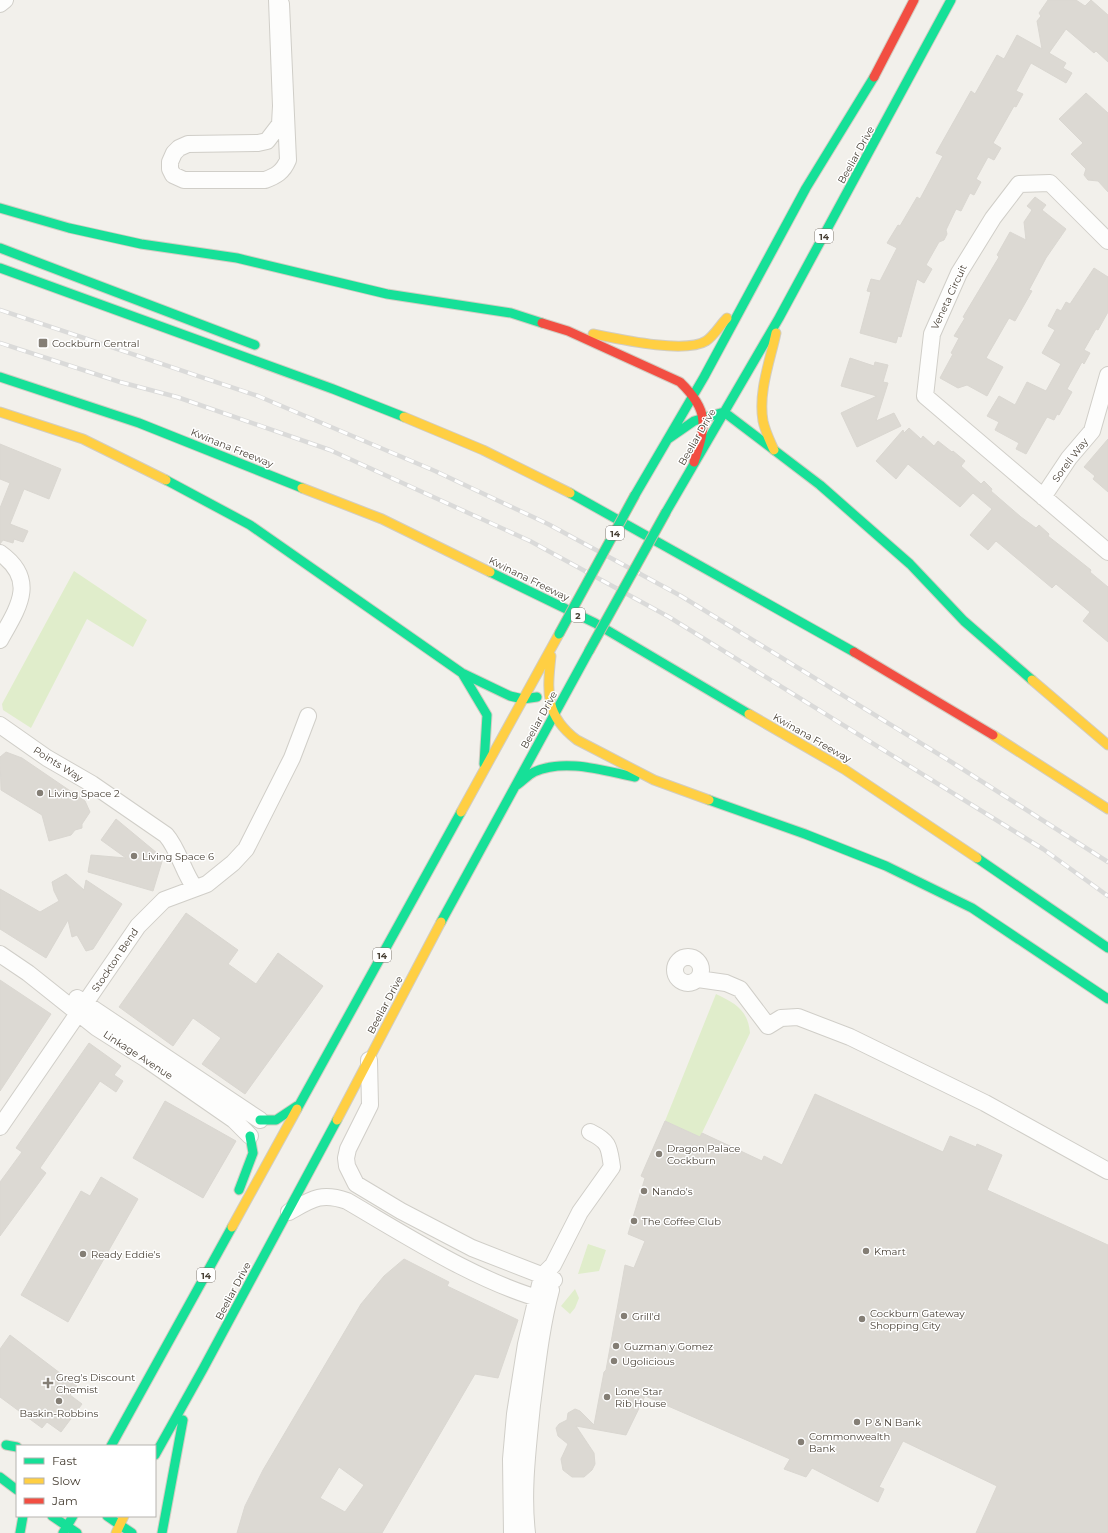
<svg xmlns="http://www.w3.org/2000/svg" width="1108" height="1533" font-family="Montserrat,sans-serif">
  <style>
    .green { fill: #e0edcb }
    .building { fill: #dcd9d3; stroke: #dad7d1; fill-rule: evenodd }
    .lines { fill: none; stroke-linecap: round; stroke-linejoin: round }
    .street-casing { stroke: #d0cec8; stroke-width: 18 }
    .fast-casing { stroke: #d2cdc2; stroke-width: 11 }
    .slow-casing { stroke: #d2cdc2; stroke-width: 11 }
    .jam-casing { stroke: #d2cdc2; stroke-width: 11 }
    .street { stroke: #fdfdfc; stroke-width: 16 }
    .fast { stroke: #16e098; stroke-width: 9 }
    .slow { stroke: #ffcf43; stroke-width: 9 }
    .jam { stroke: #f24e42; stroke-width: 9 }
    .rail-casing { stroke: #dadad9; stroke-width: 4.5 }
    .rail { stroke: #fff; stroke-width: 3; stroke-dasharray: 9; stroke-linecap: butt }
    .fast-bridge-casing { stroke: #cabda6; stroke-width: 11; stroke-linecap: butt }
    .fast-bridge { stroke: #16e098; stroke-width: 9 }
    .poi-dot { fill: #847e75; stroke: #fff; stroke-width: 1.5 }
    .labels { text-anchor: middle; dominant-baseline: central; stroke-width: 3; stroke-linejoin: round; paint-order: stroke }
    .shield { fill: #fff; stroke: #807a72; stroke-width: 1 }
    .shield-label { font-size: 9px; font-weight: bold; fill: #494136 }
    .street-label { font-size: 10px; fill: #494136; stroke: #fff }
    .poi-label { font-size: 10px; fill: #494136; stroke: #fff; text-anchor: start }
  </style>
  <rect width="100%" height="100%" fill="#f2f0eb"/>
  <path class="green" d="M74,571L147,620L133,647L87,619L31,728L3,710L2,704Z
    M716,994C735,1003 748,1010 750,1033L700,1137L665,1121Z
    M588,1244L606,1250L599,1271L578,1274Z
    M575,1289L579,1298L575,1308L570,1314L561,1306Z"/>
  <path class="building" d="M1048,0H1076L1085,6L1091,0L1108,15V62L1096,51L1094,53L1066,29L1049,53L1066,63L1063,68L1072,73L1066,83L1031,63L1016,91L1023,94L1016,107L1014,106L993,143L1001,148L994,160L988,157L976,179L981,182L974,195L970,193L961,211L956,209L946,230L947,234L944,240L939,242L926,265L932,269L924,283L917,279L901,337L898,336L896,343L860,333L871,292L867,291L871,279L880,281L897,248L887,243L898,225L900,226L917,197L920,199L943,156L936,153L971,91L975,94L997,55L1004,59L1017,35L1042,49L1037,21L1041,16L1039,13Z
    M1086,93L1108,113V192L1098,181L1088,180L1084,175L1086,169L1071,154L1083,143L1059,119Z
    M1035,197L1046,205L1042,210L1066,229L1046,258L1029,290L1032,291L1015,321L1009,318L986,358L1003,367L987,396L967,385L958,388L940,378L953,354L951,353L959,338L954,336L965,318L963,317L999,257L997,255L1010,232L1026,240L1024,222L1032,210L1027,206Z
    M1094,268L1108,277V312L1098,330L1096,329L1084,350L1090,353L1084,364L1082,362L1067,389L1072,392L1059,415L1057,414L1054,420L1047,417L1026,454L1016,449L1019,443L995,430L999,422L987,416L999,396L1015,405L1027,382L1046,391L1061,364L1042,353L1055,330L1048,326L1057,309L1061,311L1066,302L1070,304Z
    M850,358L874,366L875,362L888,365L883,382L888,383L876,421L894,413L901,426L857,447L841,413L877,396L841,386Z
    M909,428L921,439L923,436L934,446L938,441L952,452L953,451L965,461L961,466L981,484L984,481L992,489L991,491L1021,517L1036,528L1039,525L1049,534L1048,536L1091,570L1090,572L1108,587V642L1083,621L1090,612L1056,584L1052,588L996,541L988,550L970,535L992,509L973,493L960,507L908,464L896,479L876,461L903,430L904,433Z
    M1108,439V492L1093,479L1095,476L1084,467Z
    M0,444L61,469L49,499L24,489L10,524L28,531L23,542L14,539L13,543L3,540L0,544V508L10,483L0,479Z
    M6,752L22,758L85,801L90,812L82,824V828L75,830L71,835L49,841L42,815L1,790L0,757Z
    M116,819L163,858L153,891L88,872L91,855L126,858L101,840Z
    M66,874L84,890L86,880L122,904L93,949L86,951L77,935L72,937L68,920L46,958L0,929V889L40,912L59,901L54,891L52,882Z
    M186,913L238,950L228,964L256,984L278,953L323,986L245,1094L202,1064L221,1038L193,1018L173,1046L119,1007Z
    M0,980L51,1014L0,1091Z
    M89,1043L121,1066L114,1075L123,1081L116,1092L100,1081L40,1168L46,1173L0,1236V1182L22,1152L16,1148Z
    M815,1094L943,1152L950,1136L976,1147L977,1144L1002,1155L987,1190L1108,1245V1533H976L997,1486L903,1441L879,1487L884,1489L878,1502L812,1468L806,1477L784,1469L790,1459L645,1396L626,1435L576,1426L594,1453L595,1464L592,1470L584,1477H572L563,1470L561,1459L568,1444L558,1436L556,1428L559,1424L567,1420L568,1413L575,1409L580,1411L594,1425L604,1372L606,1370L625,1265L634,1268L645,1241L628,1234L645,1178L641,1176L665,1121L700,1137L702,1133L762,1161L764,1156L782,1165Z
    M165,1101L236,1141L203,1198L133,1158Z
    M101,1177L138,1199L68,1322L21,1295L81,1191L90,1196Z
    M404,1259L449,1282L447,1286L518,1320L498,1378L475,1374L382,1533H237L245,1506L263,1470L361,1304L384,1276ZM339,1467L364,1485L345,1512L320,1498Z
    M10,1335L77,1386L70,1395L82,1404L61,1432L47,1422L42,1428L0,1397V1349Z"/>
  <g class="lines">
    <g class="street-casing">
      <path id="street" d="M277,0L281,106L280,124L267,141L258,143L188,144L179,148L174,153L170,162V169L173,175L184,180H265C276,176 283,172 288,160L281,4L279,0
        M0,4L5,0
        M1108,241L1050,183L1019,184L993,218L959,273L932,334L925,396L1108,552
        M1043,497L1069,458L1092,431L1108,375
        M0,553C38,580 18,608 0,640
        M0,725L47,758L92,784L166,835C179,850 183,872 195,888
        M0,954L28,973L97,1028L146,1059L234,1120L250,1136
        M675 970a13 13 0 1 1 26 0a13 13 0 1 1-26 0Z
        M698,979L726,983L740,989L768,1026L781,1018L798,1017L850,1037L985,1103L1108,1171
        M77,998L260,1120
        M369,1060L370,1105L348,1149L346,1158L347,1166L356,1184L401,1211L472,1248L554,1280
        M0,1127L138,926L164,900L207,884L233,863L246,849L292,758L308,716
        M289,1212C312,1199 321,1192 347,1201C407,1236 481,1284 548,1301
        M512,1533L511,1459L515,1414L526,1344L542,1276L553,1265L580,1212L612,1167C609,1147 610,1142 590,1132
        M527,1533C522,1491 528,1447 532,1405C537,1367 541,1327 551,1290"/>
    </g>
    <g class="fast-casing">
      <path id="fast" d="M0,208L69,228L141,244L237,258L387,294L511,313L542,323
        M0,248L255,345
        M0,268L333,389L404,417
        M0,377L139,423L302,488
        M668,439L694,421L724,412L820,485L910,564L964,621L1032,680
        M166,480L250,525L462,673L510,696L523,699L537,697
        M570,493L854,652
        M635,495L704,377L806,188L874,77
        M666,512L779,318L951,0
        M490,572L595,623L749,714
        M462,673L487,715L484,764
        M517,785C523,781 528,775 534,772C565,758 604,771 635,777
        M709,800L805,834L886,866L972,908L1108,999
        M977,858L1108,948
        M441,922L589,651
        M297,1109L461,812
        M260,1120H276L297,1106
        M239,1190L253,1153L250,1136
        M6,1445L17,1447
        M111,1446L232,1227
        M155,1455L203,1369L337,1120
        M0,1477L17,1490
        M52,1516L77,1533
        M107,1516L120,1525
        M120,1525L132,1533
        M20,1533L23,1516
        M63,1533L73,1516
        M162,1533L183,1420"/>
    </g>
    <g class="slow-casing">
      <path id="slow" d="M593,334C618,339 685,354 706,341C714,336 720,325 727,318
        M0,412L83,439L166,480
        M404,417L483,450L570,493
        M774,450C770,441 765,431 763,421C758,392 770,361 776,333
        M302,488L382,519L490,572
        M551,656C547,693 545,716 577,740L654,780L709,800
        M1032,680L1108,745
        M749,714L844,769L977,858
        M993,735L1108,809
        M461,812L559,634
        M337,1120L441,922
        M232,1227L297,1109
        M116,1533L124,1516"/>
    </g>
    <g class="jam-casing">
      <path id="jam" d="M874,77L914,0
        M542,323L568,331L680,382C710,411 706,425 694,462
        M854,652L993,735"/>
    </g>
    <use href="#street" class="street"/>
    <use href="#fast" class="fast"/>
    <use href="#slow" class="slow"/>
    <use href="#jam" class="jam"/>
    <g class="rail-casing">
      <path id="rail" d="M0,310L258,396L435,471L548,524L681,596L953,763L1108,862
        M0,343L120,382L177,397L330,450L530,541L669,617L1043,849L1108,896"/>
    </g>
    <use href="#rail" class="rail"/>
    <g class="fast-bridge-casing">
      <path id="fast-bridge" d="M559,634L635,495
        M589,651L666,512"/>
    </g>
    <use href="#fast-bridge" class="fast-bridge"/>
  </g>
  <g class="poi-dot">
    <rect x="38" y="338" width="10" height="10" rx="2"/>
    <circle cx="40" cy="793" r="4"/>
    <circle cx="134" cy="856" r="4"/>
    <circle cx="659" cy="1154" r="4"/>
    <circle cx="644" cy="1191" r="4"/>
    <circle cx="634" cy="1221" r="4"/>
    <circle cx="866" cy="1251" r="4"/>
    <circle cx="83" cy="1254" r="4"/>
    <circle cx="624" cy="1316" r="4"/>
    <circle cx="862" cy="1319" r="4"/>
    <circle cx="616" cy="1346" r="4"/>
    <circle cx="614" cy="1361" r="4"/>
    <path d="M46 1377h4v4h4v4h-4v4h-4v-4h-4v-4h4z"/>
    <circle cx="607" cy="1397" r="4"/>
    <circle cx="59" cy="1401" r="4"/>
    <circle cx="857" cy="1422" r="4"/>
    <circle cx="801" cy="1442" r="4"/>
  </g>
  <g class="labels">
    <g class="shield">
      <rect x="815" y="229" width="18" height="14" rx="3"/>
      <rect x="606" y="526" width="18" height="14" rx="3"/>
      <rect x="571" y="608" width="14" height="14" rx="3"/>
      <rect x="373" y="948" width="18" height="14" rx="3"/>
      <rect x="197" y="1268" width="18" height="14" rx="3"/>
    </g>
    <g class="shield-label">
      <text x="824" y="236">14</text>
      <text x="615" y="533">14</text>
      <text x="578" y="615">2</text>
      <text x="382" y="955">14</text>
      <text x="206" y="1275">14</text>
    </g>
    <g class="street-label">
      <text transform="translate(856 155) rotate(-61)">Beeliar Drive</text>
      <text transform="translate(949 297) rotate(-65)">Veneta Circuit</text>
      <text transform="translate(697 437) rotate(-60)">Beeliar Drive</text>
      <text transform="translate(232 448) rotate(22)">Kwinana Freeway</text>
      <text transform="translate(1070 460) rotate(-53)">Sorell Way</text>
      <text transform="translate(529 579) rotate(26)">Kwinana Freeway</text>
      <text transform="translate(539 720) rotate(-61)">Beeliar Drive</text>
      <text transform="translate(812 738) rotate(30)">Kwinana Freeway</text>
      <text transform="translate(58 764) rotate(32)">Points Way</text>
      <text transform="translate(115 960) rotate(-56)">Stockton Bend</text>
      <text transform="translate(385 1005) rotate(-62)">Beeliar Drive</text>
      <text transform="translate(138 1055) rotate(33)">Linkage Avenue</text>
      <text transform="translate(233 1291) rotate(-62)">Beeliar Drive</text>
    </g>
    <g class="poi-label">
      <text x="52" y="343">Cockburn Central</text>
      <text x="48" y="793">Living Space 2</text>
      <text x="142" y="856">Living Space 6</text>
      <text x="667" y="1148">Dragon Palace<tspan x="667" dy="12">Cockburn</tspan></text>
      <text x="652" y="1191">Nando's</text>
      <text x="642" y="1221">The Coffee Club</text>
      <text x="874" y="1251">Kmart</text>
      <text x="91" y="1254">Ready Eddie's</text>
      <text x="870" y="1313">Cockburn Gateway<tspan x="870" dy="12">Shopping City</tspan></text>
      <text x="632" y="1316">Grill'd</text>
      <text x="624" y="1346">Guzman y Gomez</text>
      <text x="622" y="1361">Ugolicious</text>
      <text x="56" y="1377">Greg's Discount<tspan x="56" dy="12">Chemist</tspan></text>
      <text x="615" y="1391">Lone Star<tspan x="615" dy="12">Rib House</tspan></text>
      <text x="59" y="1413" text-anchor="middle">Baskin-Robbins</text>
      <text x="865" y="1422">P &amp; N Bank</text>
      <text x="809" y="1436">Commonwealth<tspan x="809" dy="12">Bank</tspan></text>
    </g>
  </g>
  <rect x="16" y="1445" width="140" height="72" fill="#ffffff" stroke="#b6b3af"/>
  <rect x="24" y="1458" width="20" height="6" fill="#16e098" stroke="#b6b3af"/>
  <text x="52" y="1465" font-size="12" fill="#494136">Fast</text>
  <rect x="24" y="1478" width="20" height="6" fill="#ffcf43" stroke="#b6b3af"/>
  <text x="52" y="1485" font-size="12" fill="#494136">Slow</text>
  <rect x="24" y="1498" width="20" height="6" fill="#f24e42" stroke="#b6b3af"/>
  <text x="52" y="1505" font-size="12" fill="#494136">Jam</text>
</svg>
